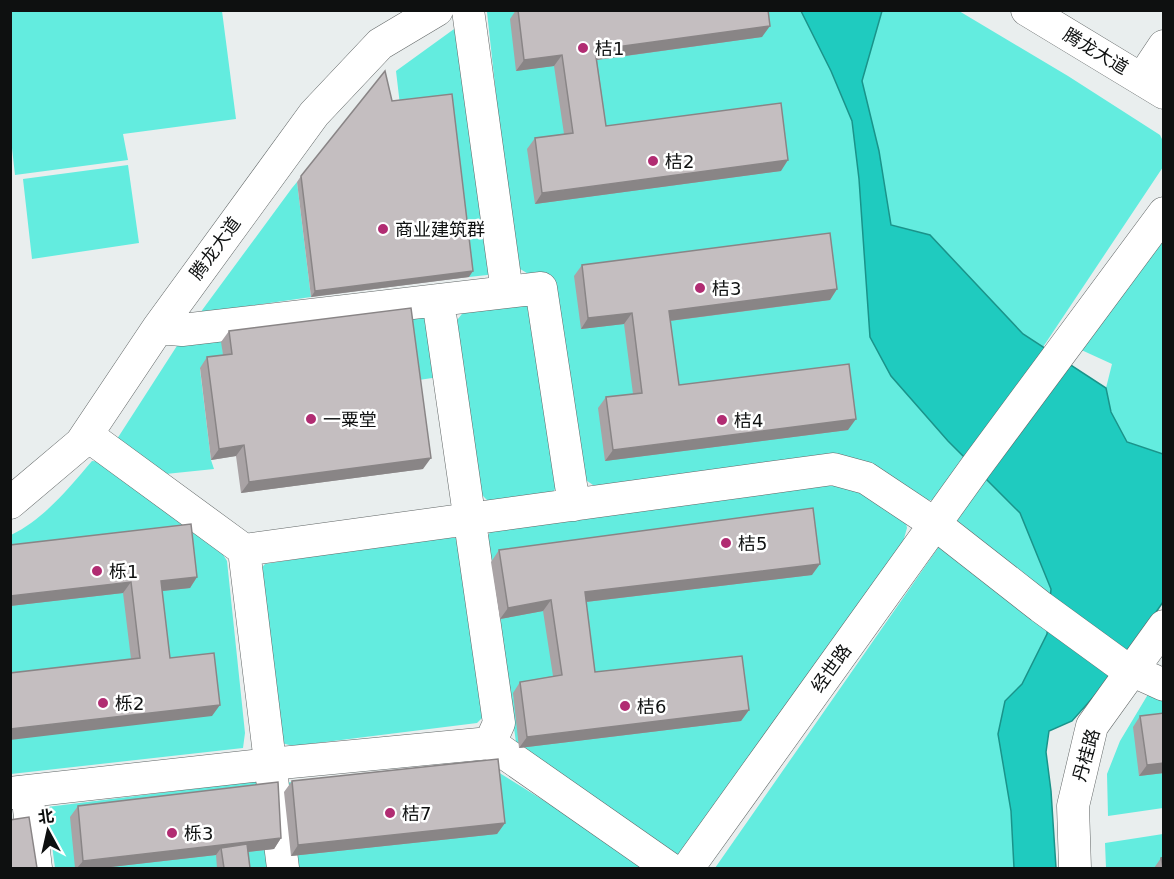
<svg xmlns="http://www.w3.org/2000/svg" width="1174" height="879" font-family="'DejaVu Sans','Noto Sans SC',sans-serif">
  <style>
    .green { fill: #63ecdf }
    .water { fill: #1fcbbf; stroke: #1a938a; stroke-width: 1.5 }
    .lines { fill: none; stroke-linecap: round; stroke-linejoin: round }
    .minor-casing { stroke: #616666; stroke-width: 33 }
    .minor { stroke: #fff; stroke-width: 32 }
    .wall { fill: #a9a3a5 }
    .shaded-wall { fill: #898586 }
    .building { fill: #c4bec0; stroke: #898586; stroke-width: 1.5 }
    .poi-dot { fill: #b12c72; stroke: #fff; stroke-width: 2 }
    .labels { text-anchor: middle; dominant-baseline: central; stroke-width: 5; stroke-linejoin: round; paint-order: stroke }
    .poi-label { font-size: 18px; fill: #0e1010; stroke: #fff; text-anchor: start }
    .street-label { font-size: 18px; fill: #0e1010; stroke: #fff }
  </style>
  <rect width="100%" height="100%" fill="#e9eeee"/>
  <path class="green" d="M491,10L801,11L831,71L852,121L859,179L891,376L964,458L933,500L921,501L867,469L608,488L593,485L577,474L551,288L517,267L513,250L487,12Z
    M10,11H222L236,119L123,134L128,160L15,175L10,130Z
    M882,11H959L1068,76L1160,135L1163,141V167L1043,347L1023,334L930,235L891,225L879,151L861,81Z
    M461,24L496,274L469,277L400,105L396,71Z
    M128,165L139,243L32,259L23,179Z
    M297,182L311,297L200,313L292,188Z
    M1163,230V454L1127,442L1111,412L1106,388L1112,364L1077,348Z
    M530,305L557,486L551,495L496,502L487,500L476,489L454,324L465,310Z
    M429,310L439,377L412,381L222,342L224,365L200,369L211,460L214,469L156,475L117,439L182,338Z
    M92,461L114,463L216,543L227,561L245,733L243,748L11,774V535C44,519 68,489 92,461Z
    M837,479L905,518L907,528L903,542L681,862L517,750L488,536L494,524Z
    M986,479L1020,513L1051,589L1047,634L1022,684L1005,701L1014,868H715Z
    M428,538H455L467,542L490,710L477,723L293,746L278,742L255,576L265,564Z
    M1153,686L1163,690V808L1108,816L1107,774L1120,741Z
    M482,762L647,865L649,868H293L283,783Z
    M256,781L267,868H55L47,807Z
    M1163,834V868H1106L1105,843Z"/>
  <path class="water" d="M801,11H882L862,81L879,151L891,225L930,235L1023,334L1106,388L1111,412L1127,442L1163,454V602L1113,675L1072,721L1049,731L1046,752L1051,791L1056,868H1014L1011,811L998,734L1005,701L1022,684L1047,634L1051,589L1020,513L948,441L891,376L870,337L859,179L852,121L831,71Z"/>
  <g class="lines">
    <g class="minor-casing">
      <path id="minor" d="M468,10L507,292
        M1027,10L1164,93
        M1142,79L1164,46
        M438,300L499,723L490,743
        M158,328L182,330L541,288L574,505
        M87,435L244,550L283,868
        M10,503L81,443L158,328L314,114L380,44L437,10
        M244,550L833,469L866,478L935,524L1041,607L1122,666L1164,685
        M27,792L36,868
        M10,793L270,764L490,743L669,868
        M688,868L975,468L1164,213
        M1075,868L1073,806L1092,726L1164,626"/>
    </g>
    <use href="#minor" class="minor"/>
  </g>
  <path class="wall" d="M516,10H768L762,37L597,60L606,126L781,171L535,204L527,149L535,138L564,134L554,66L516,71L510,19Z
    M392,101L469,277L311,297L297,182L301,176Z
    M582,265L837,289L830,300L670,321L679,385L848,430L605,461L598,408L606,397L633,394L624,324L581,329L574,276Z
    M229,331L423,469L241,493L236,456L211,460L200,368L207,357L223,355L221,342Z
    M10,545L197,577L190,588L162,591L170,658L212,716L131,659L123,593L10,606Z
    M499,550L812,575L586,602L595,672L749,710L741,721L519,748L513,693L520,682L553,676L543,611L500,619L491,562Z
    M1164,713V773L1139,776L1133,727L1140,716Z
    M292,781L505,823L497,834L291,856L284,792Z
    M78,806L281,838L274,849L248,852L250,868H217L216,855L102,868H75L70,817Z
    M1161,858L1164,868H1154Z"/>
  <path class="shaded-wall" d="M770,26L762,37L588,61L595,50Z
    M562,55L554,66L516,71L524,60Z
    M788,160L781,171L535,204L542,193Z
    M473,271L469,277L311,297L315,291Z
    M837,289L830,300L661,322L669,311Z
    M632,313L624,324L581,329L588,318Z
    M856,419L848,430L605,461L613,450Z
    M244,445L236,456L211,460L219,449Z
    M431,458L423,469L241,493L249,482Z
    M820,564L812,575L577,603L585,592Z
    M197,577L190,588L153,592L161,581Z
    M131,582L123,593L10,606V596Z
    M551,600L543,611L500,619L508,608Z
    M220,705L212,716L10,740V729Z
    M749,710L741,721L519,748L527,737Z
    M1164,763V773L1139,776L1147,765Z
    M505,823L497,834L291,856L298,845Z
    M281,838L274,849L222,855L221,848L216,855L102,868H77L83,861Z"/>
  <path class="building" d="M518,10H768L770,26L595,50L606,126L781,103L788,160L542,193L535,138L573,133L562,55L524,60Z
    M385,71L392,101L452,94L473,271L315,291L301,176Z
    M830,233L837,289L669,311L679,385L849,364L856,419L613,450L606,397L642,393L632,313L588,318L582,265Z
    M411,308L431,458L249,482L244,445L219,449L207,357L232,354L229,331Z
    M813,508L820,564L585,592L595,672L742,656L749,710L527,737L520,682L562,675L551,600L508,608L499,550Z
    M191,524L197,577L161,581L170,658L214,653L220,705L10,729V673L140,658L131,582L10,596V545Z
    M1164,713V763L1147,765L1140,716Z
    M498,759L505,823L298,845L292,781Z
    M278,782L281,838L83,861L78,806Z
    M29,817L37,868H10V820Z
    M247,844L250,868H224L221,848Z
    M1164,857V868H1163L1161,858Z"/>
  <g class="poi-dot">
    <circle cx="583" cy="48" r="6"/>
    <circle cx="653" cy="161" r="6"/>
    <circle cx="383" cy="229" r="6"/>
    <circle cx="700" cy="288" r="6"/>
    <circle cx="311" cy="419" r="6"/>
    <circle cx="722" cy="420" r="6"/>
    <circle cx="726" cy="543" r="6"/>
    <circle cx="97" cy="571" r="6"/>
    <circle cx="103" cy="703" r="6"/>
    <circle cx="625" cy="706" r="6"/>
    <circle cx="390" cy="813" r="6"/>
    <circle cx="172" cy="833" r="6"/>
  </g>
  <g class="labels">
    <g class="poi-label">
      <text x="595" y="48">桔1</text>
      <text x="665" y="161">桔2</text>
      <text x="395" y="229">商业建筑群</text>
      <text x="712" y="288">桔3</text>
      <text x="323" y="419">一粟堂</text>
      <text x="734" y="420">桔4</text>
      <text x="738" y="543">桔5</text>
      <text x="109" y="571">栎1</text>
      <text x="115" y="703">栎2</text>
      <text x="637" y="706">桔6</text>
      <text x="402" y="813">桔7</text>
      <text x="184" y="833">栎3</text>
    </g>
    <g class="street-label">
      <text transform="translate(1096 51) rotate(31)">腾龙大道</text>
      <text transform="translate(215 248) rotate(-54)">腾龙大道</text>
      <text transform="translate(831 668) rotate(-54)">经世路</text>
      <text transform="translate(1086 755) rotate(-74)">丹桂路</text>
    </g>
  </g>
  <rect width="1174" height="879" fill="none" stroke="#0e1010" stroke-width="24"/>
  <g transform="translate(48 831) rotate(352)" stroke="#ffffff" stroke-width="4.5" paint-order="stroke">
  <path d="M0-4.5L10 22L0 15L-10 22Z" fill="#0e1010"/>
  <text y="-9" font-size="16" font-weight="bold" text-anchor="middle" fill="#0e1010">北</text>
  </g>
</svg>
